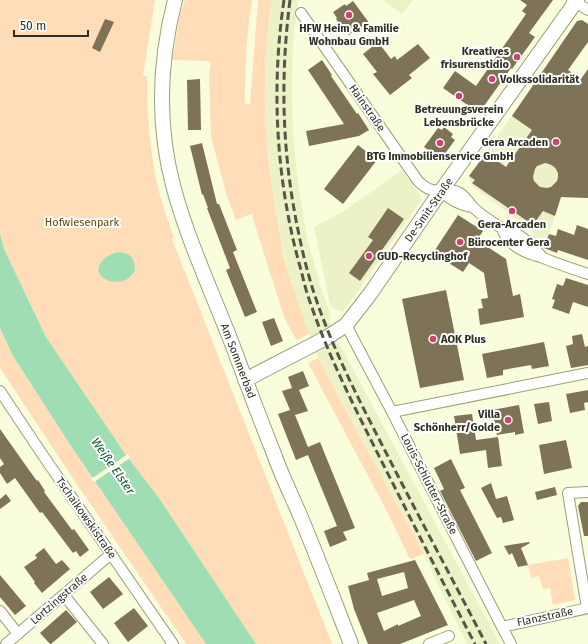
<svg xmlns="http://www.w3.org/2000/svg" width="588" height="644" font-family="'Fira Sans',sans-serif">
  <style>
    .built { fill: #edf1c8 }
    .green { fill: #ffddb9 }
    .water { fill: #9fdeb3 }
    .pier { fill: #fafddb }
    .building { fill: #7e7356; fill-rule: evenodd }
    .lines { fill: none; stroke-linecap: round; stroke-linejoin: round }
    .street-casing { stroke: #9c9e7f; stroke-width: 12 }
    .secondary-casing { stroke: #9c9e7f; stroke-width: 16 }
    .street { stroke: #fff; stroke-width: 10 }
    .secondary { stroke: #fff; stroke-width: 14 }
    .rail { stroke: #555646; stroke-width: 3; stroke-dasharray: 8 4; stroke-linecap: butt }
    .poi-dot { fill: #cf4270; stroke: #fff; stroke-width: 1.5 }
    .labels { text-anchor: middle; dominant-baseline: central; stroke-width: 4; stroke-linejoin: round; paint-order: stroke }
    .poi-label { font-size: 11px; font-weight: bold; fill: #2e2f23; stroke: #fff }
    .street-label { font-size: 11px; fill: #2e2f23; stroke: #fff }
    .park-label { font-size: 11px; fill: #724602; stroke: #fff }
    .water-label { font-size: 12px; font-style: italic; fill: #0d562f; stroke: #fff }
  </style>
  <rect width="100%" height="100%" fill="#fafddb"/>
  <path class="built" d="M272,0H298L293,42L292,90L293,131L297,176L306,233L320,285L331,316L329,321L339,345L341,347L353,369L500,644H467L444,597L417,539L386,486L343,403L318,358L298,305L286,263L276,211L270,169L265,123V84L266,48Z
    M383,0H413L402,14Z
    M552,58L580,79L588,69V198H561L544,248L534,237L532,231L471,185L469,176L512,116Z
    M402,170L422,199L343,312L335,309L330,305L314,227L344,211Z"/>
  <path class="green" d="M0,0H155L143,76H147C147,115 150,154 159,192C163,207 169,223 174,238L172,239L332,644H256L159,498L126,455L46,337L4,249L0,233Z
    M185,0H252C247,34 244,69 245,104L250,105L258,0H272C268,28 265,56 265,85C264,131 270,178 278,223C281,237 282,252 286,265C293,289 301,311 309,334L296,340L284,317L253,219V214L249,215L236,220L227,196L211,137L209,74L211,61L172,60L180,16Z
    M0,328L13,356L71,446L206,644H186L74,480L0,368Z
    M318,358C341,400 363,442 386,485C398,508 413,530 424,554L410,559L383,504L308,363Z
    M568,558L575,600L553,605L550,588L543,589L539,576L531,578L528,565Z"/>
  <path class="water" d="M0,233L4,249L46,337L126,455L159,498L256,644H206L71,446L13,356L0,328Z
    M117,252C130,253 134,256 135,270C134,272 132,275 130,277C117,289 87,277 103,260C107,256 112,254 117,252Z"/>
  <path class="pier" d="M128,454L130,458L94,482L91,479Z"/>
  <path class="building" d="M520,0H553L529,33L535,37L512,69L511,68L479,113L443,88L455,71L476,86L526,14L522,11L527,5Z
    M353,1L370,24L358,32L356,29L349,35L345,29L343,30L336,19L337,18L333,12L345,4L346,6Z
    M105,19L114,22L100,52L92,48Z
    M582,20L588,24V42L568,70L581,79L588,69V198L561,197L555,216L543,211L533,225L472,183L475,180L469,176L486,153L506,167L532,130L512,116L577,21ZM545,163L549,164L553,166L556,169L558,173V177L557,181L551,187L547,188L540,187L534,181L533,177L535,169L537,166Z
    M378,42L391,59L395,56L397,60L418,44L430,58L409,75L412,78L390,95L373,74L377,72L363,54Z
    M322,60L332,75L331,76L357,114L358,113L369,130L359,136L309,146L306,131L344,124L308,70Z
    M200,79L201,130H188L187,80Z
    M444,127L453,134L451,137L455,140L441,159L424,147L438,128L442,130Z
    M202,143L217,204H219L237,250L233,252L257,312L245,317L226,270L230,268L207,208H208L203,194L202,195L190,146Z
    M358,145L377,160L343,204L324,189Z
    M388,208L404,219L360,281L349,273L373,240L368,237Z
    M458,215L483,231L477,240L506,259L513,296L520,294L524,317L480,325L478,309L483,308L481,299L488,298L484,273L469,263L463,272L433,253Z
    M577,225L588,229V260L558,250L557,253L544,248L549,234L556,236L558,229L574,235Z
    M566,278L588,285V307L573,302L569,314L552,308L555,300L552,299L557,284L563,286Z
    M446,290L464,380L420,388L402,299Z
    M274,318L283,341L271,346L262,322Z
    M582,334L585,347L588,346V365L571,368L566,346L573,344L572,336Z
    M544,342L549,366L532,369L531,365L503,370V375L487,378L482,354Z
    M303,371L309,386L299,390L308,411L295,415L308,447L320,442L355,528L343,532L347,540L330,547L324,531L337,526L308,455L296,460L278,414L290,410L282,391L292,388L288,377Z
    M588,390V402L584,403L585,410L570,413L566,394Z
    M549,402L552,421L538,424L534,404Z
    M519,405L524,433L515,435V432L497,435L492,410Z
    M472,414L476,440L498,437L502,466L488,468L486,450L460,454L454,416Z
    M0,429L29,470L37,481L38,480L45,491L44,492L61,515L72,530L74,529L89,550L80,557L76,551L73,553L42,512L40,513L15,478L7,484L0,473V467L4,464L0,458Z
    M566,440L572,468L544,474L539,445Z
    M451,459L465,488L460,490L492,553L476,561L440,491L444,489L434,468Z
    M491,483L496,499L507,496L514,520L503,523L501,517L497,518L481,488Z
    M555,487L557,495L537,500L535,492Z
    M6,494L11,501L0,509V499Z
    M581,502H588V536H584L578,506Z
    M529,542L530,543L521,548L528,565L518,567L512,553L509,555L504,546Z
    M44,548L56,564L62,560L70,569L42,593L34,583L35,582L24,567L37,558L35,555Z
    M415,560L448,625L400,644H368L354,609L348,586L369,580L367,573ZM404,572L408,588L382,596L377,579ZM414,600L421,616L398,626V624L384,631L377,613Z
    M0,575L26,606L15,615L0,597Z
    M109,577L123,594L103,609L90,592Z
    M134,608L148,626L128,642L114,623Z
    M66,610L77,622L51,644H50L40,633Z"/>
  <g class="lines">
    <g class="street-casing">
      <path id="street" d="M572,0L588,10
        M301,13L418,181C427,190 433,191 445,191C450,191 454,190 458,192C465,195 467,201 473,207C476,211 498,227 503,228C508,230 512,231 517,234C527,240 535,248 542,257
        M441,191C451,200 459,205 473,207
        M502,228C505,241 519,250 531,254C535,256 540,256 543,258C558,264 573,269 588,274
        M346,325L392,412L502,627L511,644
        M0,391L42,454L173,644
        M392,412L588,373
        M64,595L103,644
        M587,608L568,493L588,492
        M0,611L18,634
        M502,627L588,608
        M6,644L111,554
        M429,644L449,636"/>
    </g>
    <g class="secondary-casing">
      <path id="secondary" d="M175,0C159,62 157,127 174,189C189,244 214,296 234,349C247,384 260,419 274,454C282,477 293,498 302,520C319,561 335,603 351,644
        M245,380L326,338L346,325L353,316L370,294L441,191L577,0"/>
    </g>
    <use href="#street" class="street"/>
    <use href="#secondary" class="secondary"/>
    <path class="rail" d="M284,0C271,87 276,178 299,263C302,273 304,283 307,293C327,355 358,414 387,472C416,529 445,587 475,644
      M290,0C280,78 282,153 298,230C302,250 307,271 313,290C334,355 367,415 398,476C427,532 457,588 486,644"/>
  </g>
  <g class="poi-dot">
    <circle cx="349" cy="15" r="4"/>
    <circle cx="517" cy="57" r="4"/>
    <circle cx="492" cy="79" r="4"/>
    <circle cx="459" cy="96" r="4"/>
    <circle cx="556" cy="142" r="4"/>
    <circle cx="440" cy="143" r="4"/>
    <circle cx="512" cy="211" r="4"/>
    <circle cx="460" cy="242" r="4"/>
    <circle cx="369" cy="256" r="4"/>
    <circle cx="433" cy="339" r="4"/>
    <circle cx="508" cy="420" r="4"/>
  </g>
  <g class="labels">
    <g class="poi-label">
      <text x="349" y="28">HFW Heim &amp; Familie<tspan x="349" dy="13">Wohnbau GmbH</tspan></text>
      <text x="509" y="51" text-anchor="end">Kreatives<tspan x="509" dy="13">frisurenstidio</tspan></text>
      <text x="500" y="79" text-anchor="start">Volkssolidarität</text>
      <text x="459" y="109">Betreuungsverein<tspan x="459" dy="13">Lebensbrücke</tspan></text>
      <text x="548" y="142" text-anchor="end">Gera Arcaden</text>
      <text x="440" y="156">BTG Immobilienservice GmbH</text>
      <text x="512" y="224">Gera-Arcaden</text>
      <text x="468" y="242" text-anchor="start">Bürocenter Gera</text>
      <text x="377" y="256" text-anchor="start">GUD-Recyclinghof</text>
      <text x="441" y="339" text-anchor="start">AOK Plus</text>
      <text x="500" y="414" text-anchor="end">Villa<tspan x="500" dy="13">Schönherr/Golde</tspan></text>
    </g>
    <g class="street-label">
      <text transform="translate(367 108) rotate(55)">Hainstraße</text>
      <text transform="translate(429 210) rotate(-55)">De-Smit-Straße</text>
      <text transform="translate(238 361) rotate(69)">Am Sommerbad</text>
      <text transform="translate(429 484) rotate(63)">Louis-Schlutter-Straße</text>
      <text transform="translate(86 518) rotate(55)">Tschaikowskistraße</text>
      <text transform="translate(59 599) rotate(-41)">Lortzingstraße</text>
      <text transform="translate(545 617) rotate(-12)">Flanzstraße</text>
    </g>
    <g class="park-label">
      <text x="82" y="222">Hofwiesenpark</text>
    </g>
    <g class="water-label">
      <text transform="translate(113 466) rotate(55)">Weiße Elster</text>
    </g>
  </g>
  <path d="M14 30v6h74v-6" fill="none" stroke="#2e2f23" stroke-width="2"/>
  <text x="20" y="30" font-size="12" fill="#2e2f23" stroke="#ffffff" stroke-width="3" paint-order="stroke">50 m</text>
</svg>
